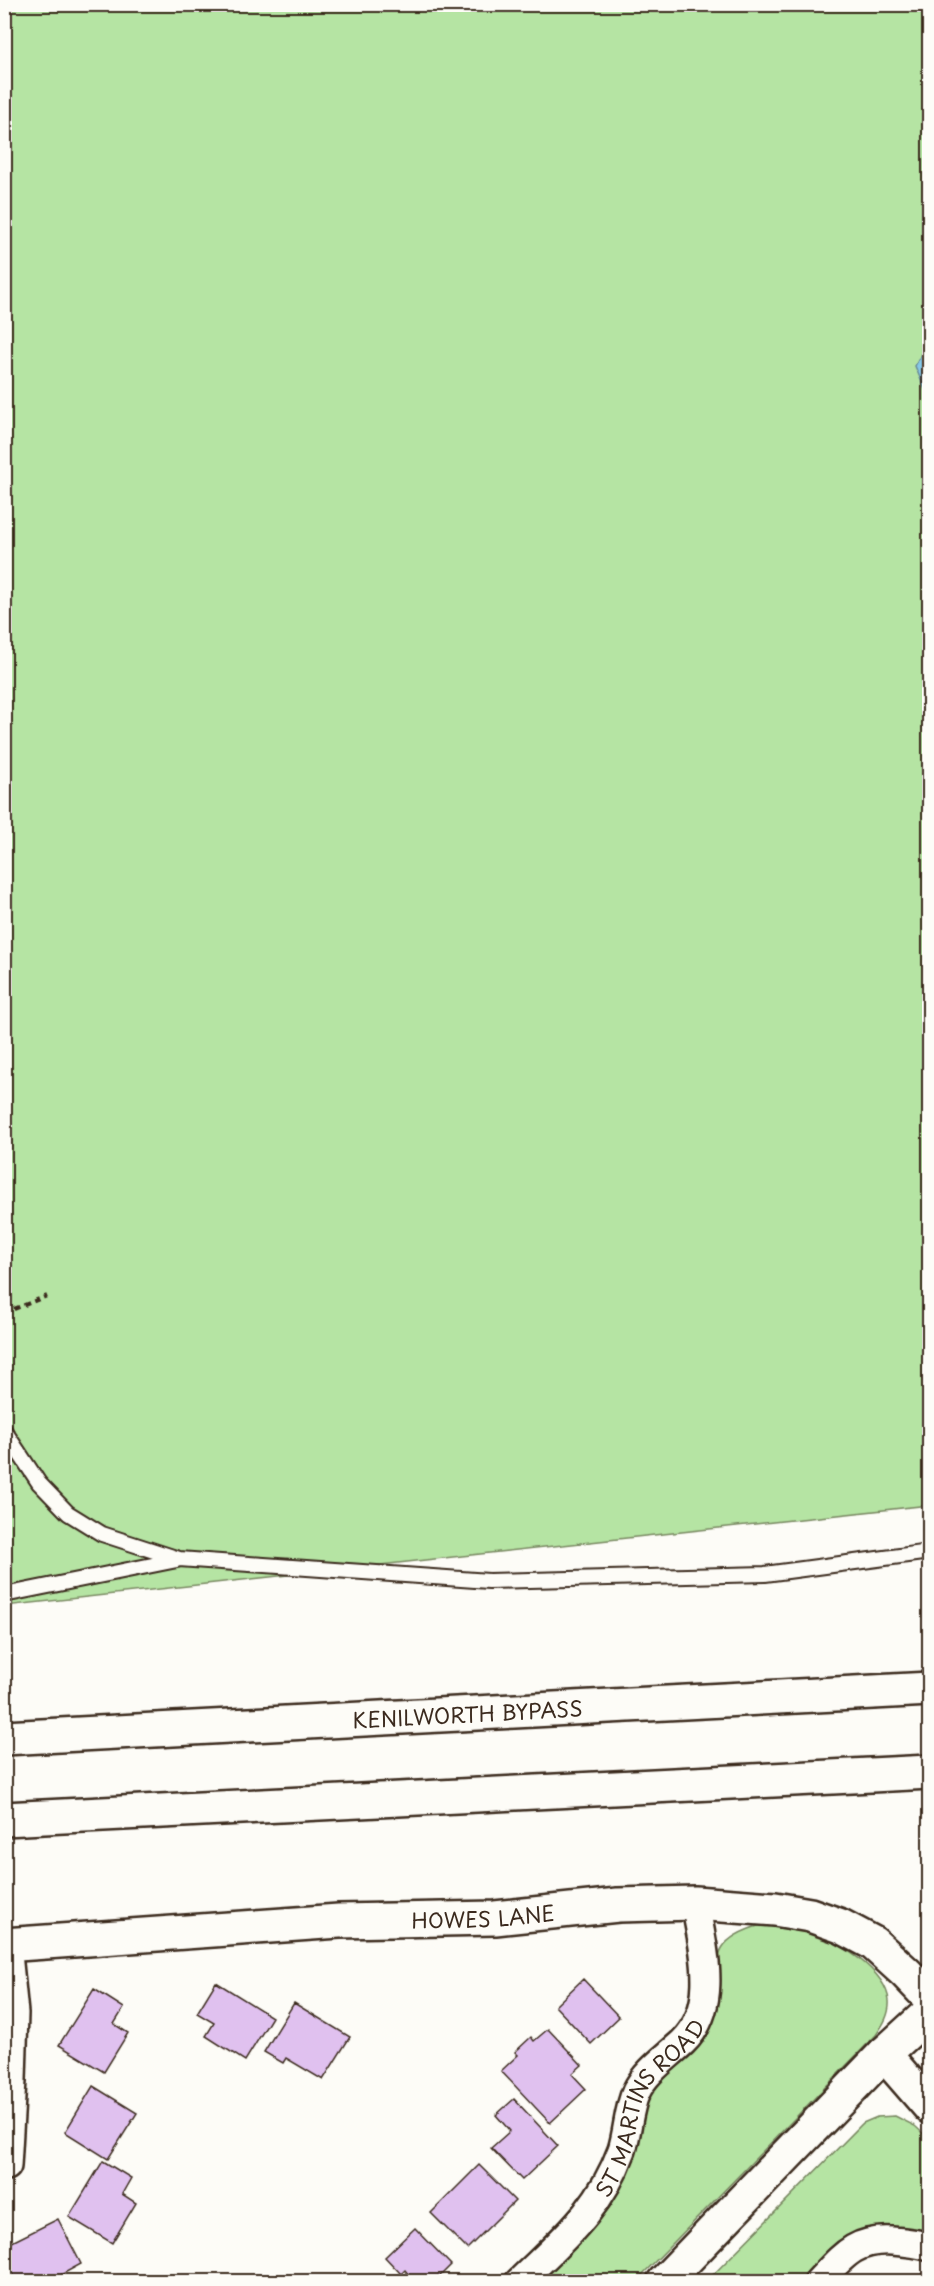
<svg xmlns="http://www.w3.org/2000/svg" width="934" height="2286" font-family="'Playpen Sans',sans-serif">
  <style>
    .green { fill: #b5e4a3; stroke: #788760; stroke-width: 1.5 }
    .water { fill: #86c8e7; stroke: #688997; stroke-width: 1.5 }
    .building { fill: #e0c1ef; stroke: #3b2a1e; stroke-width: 1.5 }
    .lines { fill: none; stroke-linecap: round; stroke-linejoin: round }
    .lane-casing { stroke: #3b2a1e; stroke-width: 18 }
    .street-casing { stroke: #3b2a1e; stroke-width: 32 }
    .secondary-casing { stroke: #3b2a1e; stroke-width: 38 }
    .highway-casing { stroke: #3b2a1e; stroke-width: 38 }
    .path { stroke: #3b2a1e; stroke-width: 4; stroke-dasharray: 6 4.5; stroke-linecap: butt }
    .lane { stroke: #fdfcf7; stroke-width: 14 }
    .street { stroke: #fdfcf7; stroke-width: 27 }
    .secondary { stroke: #fdfcf7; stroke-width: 33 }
    .highway { stroke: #fdfcf7; stroke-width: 33 }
    .labels { text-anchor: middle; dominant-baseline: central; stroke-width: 5; stroke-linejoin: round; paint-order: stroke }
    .street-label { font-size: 21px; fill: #3b2a1e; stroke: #fdfcf7 }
  </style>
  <rect width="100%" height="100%" fill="#fdfcf7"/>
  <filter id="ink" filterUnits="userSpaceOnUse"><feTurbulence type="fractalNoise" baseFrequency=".0167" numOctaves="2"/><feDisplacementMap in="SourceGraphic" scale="12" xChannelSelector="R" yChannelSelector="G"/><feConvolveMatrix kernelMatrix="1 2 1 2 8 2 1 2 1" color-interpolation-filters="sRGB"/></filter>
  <g filter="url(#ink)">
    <path class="green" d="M4,5H923L930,50L929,1505L5,1606Z
      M761,1925C778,1926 795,1927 812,1932C838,1942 886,1970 889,2001C890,2014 883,2025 876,2035L636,2281L537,2282C574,2219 612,2156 648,2094C652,2087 659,2082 664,2077C681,2060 705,2042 714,2018C730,1973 693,1945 761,1925Z
      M895,2116L915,2126L929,2139V2234L834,2247L799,2281L706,2282L863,2123L877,2117Z"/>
    <path class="water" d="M929,339V399L915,366Z"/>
    <path class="building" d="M583,1979L619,2017L591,2044L555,2006Z
      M216,1982L272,2017L245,2061L206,2036L214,2023L197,2013Z
      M94,1989L124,2008L114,2024L128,2033L104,2072L59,2045Z
      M294,2003L350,2037L323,2080L286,2058L283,2063L264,2052Z
      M548,2029L582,2065L572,2074L586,2089L550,2123L501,2071L518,2055L515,2052L531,2037L534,2041Z
      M93,2086L137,2113L108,2159L65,2132Z
      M514,2099L558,2146L522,2180L491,2148L510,2131L496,2115Z
      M103,2161L131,2178L122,2194L136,2203L112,2243L69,2217Z
      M479,2165L515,2201L467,2249L431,2213Z
      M58,2219L81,2264L48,2282H16L4,2258V2246Z
      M415,2228L451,2265L434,2282H415L405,2270L401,2274L385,2257Z"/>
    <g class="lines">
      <g class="lane-casing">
        <path id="lane" d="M4,1430L39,1483L68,1513L102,1534L179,1559L489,1581L765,1574L930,1552
          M4,1595L177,1560"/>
      </g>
      <g class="street-casing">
        <g id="street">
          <path d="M7,2166L12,2080L14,2013L7,1944"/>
          <path id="s1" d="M519,2282C563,2239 600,2210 622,2150C628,2131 628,2110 636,2092C645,2072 667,2057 683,2042C720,2006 703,1948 695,1903"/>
          <path d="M818,2282C843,2256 854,2239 892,2241C906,2242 917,2243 930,2247"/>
        </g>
      </g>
      <g class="secondary-casing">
        <g id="secondary">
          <path id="s2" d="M4,1945L339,1921L495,1918L618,1905L695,1903L775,1909L810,1915L841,1926L873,1943L906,1973L930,1998"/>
          <path d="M884,2054L930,2107"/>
          <path d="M664,2282L884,2054L930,2012"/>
        </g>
      </g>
      <g class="highway-casing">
        <g id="highway">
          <path id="s3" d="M4,1738L930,1689"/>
          <path d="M4,1819L930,1772"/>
        </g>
      </g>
      <path class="path" d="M4,1313L47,1296"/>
      <use href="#lane" class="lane"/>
      <use href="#street" class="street"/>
      <use href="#secondary" class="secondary"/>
      <use href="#highway" class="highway"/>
    </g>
  </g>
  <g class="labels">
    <g class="street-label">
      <text stroke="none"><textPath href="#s3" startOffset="464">KENILWORTH BYPASS</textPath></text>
      <text stroke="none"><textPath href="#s2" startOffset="480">HOWES LANE</textPath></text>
      <text stroke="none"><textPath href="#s1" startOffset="222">ST MARTINS ROAD</textPath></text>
    </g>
  </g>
  <rect width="934" height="2286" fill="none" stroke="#fdfcf7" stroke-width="24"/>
  <rect x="12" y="12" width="910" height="2262" fill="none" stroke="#3b2a1e" stroke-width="2" filter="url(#ink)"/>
</svg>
